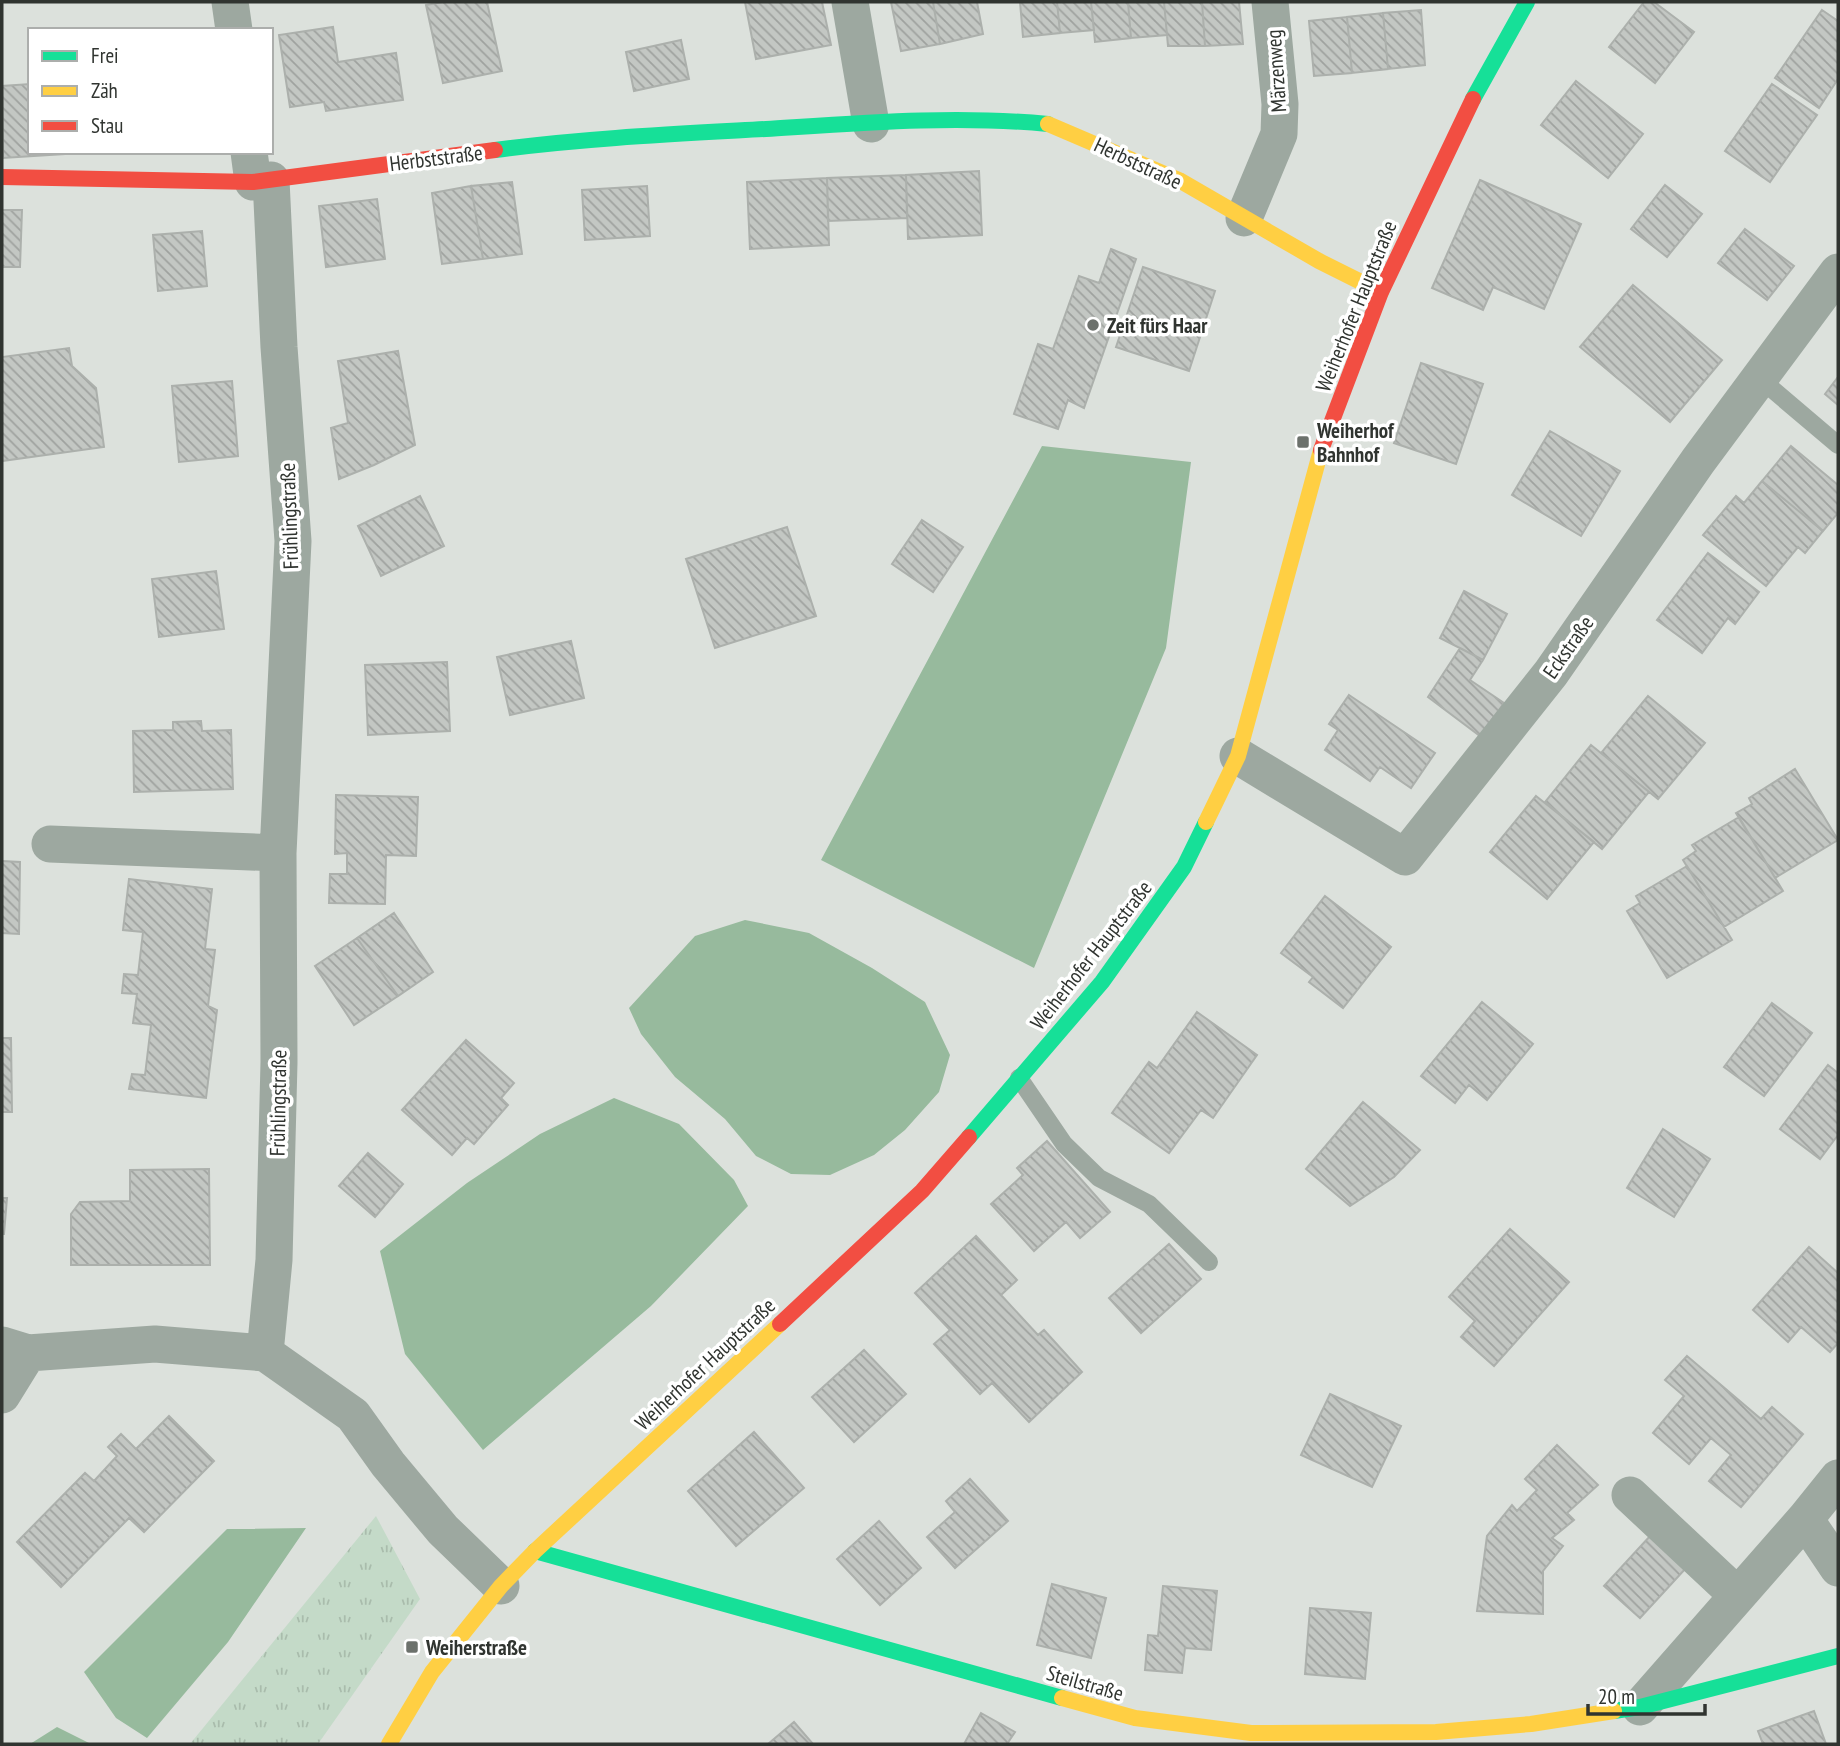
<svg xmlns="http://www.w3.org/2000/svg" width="1840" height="1746" font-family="'PT Sans Narrow',sans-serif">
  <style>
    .grass { fill: url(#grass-tufts) }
    .water { fill: #97ba9d }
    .building { fill: url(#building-back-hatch); stroke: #acb0ac; stroke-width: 2 }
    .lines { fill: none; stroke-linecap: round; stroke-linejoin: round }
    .lane { stroke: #9da8a0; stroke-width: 18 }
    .street { stroke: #9da8a0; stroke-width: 37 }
    .fast { stroke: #16e098; stroke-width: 16 }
    .slow { stroke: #ffcf43; stroke-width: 16 }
    .jam { stroke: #f24e42; stroke-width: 16 }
    .poi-dot { fill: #6c716c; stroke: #fff; stroke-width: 2.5 }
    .labels { text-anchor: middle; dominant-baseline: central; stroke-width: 7; stroke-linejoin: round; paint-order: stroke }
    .street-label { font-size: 21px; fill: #303430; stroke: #fff }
    .poi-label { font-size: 21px; font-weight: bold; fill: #303430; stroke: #fff; text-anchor: start }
  </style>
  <defs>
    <pattern id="grass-tufts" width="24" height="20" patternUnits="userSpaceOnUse" patternTransform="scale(1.75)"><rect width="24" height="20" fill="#c4dac8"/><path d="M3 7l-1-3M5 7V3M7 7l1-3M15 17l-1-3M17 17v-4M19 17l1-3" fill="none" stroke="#a9bcac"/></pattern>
    <pattern id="building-back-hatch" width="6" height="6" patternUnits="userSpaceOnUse" patternTransform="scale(1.75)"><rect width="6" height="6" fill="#c3c7c3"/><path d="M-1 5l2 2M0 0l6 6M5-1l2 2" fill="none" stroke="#9fa29f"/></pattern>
  </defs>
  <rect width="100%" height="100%" fill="#dce1dc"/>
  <path class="grass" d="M376,1516L420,1599L318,1744H190Z"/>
  <path class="water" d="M1042,446L1191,462L1166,648L1034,968L821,860Z
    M745,920L809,933L872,968L925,1002L950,1055L939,1092L905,1130L874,1155L830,1175L791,1174L756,1156L725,1119L675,1077L641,1034L629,1008L695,936Z
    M614,1098L679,1124L734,1180L748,1206L651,1306L483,1450L405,1354L380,1251L467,1183L540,1134Z
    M306,1528L228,1642L147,1738L116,1718L84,1672L227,1529Z
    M57,1727L91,1744H30Z"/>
  <path class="building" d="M443,2H487L502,71L443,83L426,5Z
    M745,2H822L831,45L756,59Z
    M891,2H933L940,44L901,51Z
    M933,2H977L983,34L940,44Z
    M1020,2H1057L1060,33L1023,37Z
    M1057,2H1091L1094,30L1060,33Z
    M1091,2H1128L1131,38L1095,42Z
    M1128,2H1164L1167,35L1131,38Z
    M1164,2H1202L1205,46H1168Z
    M1202,2H1239L1243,44L1205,46Z
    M1644,2H1654L1694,32L1655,83L1609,47Z
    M1421,10L1425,65L1388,69L1383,13Z
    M1822,10L1838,21V79L1819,108L1775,78Z
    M1383,13L1388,69L1352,73L1347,17Z
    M1347,17L1352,73L1314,76L1309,21Z
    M333,27L338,62L396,53L403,100L326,111L324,102L290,107L279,35Z
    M681,40L689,79L634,91L626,52Z
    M1576,81L1643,134L1608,178L1541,125Z
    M30,84V152H63L64,154L3,158L2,86Z
    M1772,84L1817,115L1770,182L1725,151Z
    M979,171L982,235L908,239L906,175Z
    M906,175L907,218L828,221L827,178Z
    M827,178L829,245L750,249L747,182Z
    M1480,180L1581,224L1544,309L1493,287L1483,310L1432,288Z
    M512,182L522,254L483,259L471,186Z
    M1665,185L1702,214L1667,257L1631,229Z
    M471,186L483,259L442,264L432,193Z
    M647,186L650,236L585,240L582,190Z
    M377,199L385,259L326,267L319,206Z
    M2,210H22L20,267H2Z
    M1745,229L1794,266L1767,300L1718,263Z
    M202,231L207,286L158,291L153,235Z
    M1111,249L1136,259L1084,408L1068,400L1058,429L1014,414L1038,344L1053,349L1079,276L1099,283Z
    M1143,267L1215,291L1189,371L1116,347Z
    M1633,285L1722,360L1670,422L1580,347Z
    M69,348L72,366L96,388L104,447L2,461V357Z
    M398,351L415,445L374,465L339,479L331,428L348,423L338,361Z
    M1421,363L1483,384L1456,464L1394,443Z
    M1838,377V405L1825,394Z
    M232,381L238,456L179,462L172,386Z
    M1550,431L1620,471L1581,536L1512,495Z
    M1791,446L1838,485V513L1823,531L1762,481Z
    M1762,481L1823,531L1805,553L1798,547L1766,586L1703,535L1736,496L1744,503Z
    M420,496L444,546L381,576L358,526Z
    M922,520L963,547L933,592L892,564Z
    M787,527L816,616L715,648L686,559Z
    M1708,553L1759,592L1735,624L1728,618L1702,653L1657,620Z
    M216,571L224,629L159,637L152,579Z
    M1464,591L1507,614L1483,660L1440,638Z
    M571,641L584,698L510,715L497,657Z
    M1460,648L1483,660L1470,680L1504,703L1480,736L1428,697Z
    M447,662L450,731L368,735L365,665Z
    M1349,695L1435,753L1411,788L1380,767L1370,781L1325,750L1338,730L1329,724Z
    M1648,696L1705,743L1658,799L1601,753Z
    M201,721L202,731L231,730L233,789L134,792L133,731L173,730V722Z
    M1591,745L1649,792L1602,849L1545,802Z
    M1795,769L1838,840L1775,878L1736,813L1752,804L1749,798Z
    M336,795L418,797L416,856L386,855L385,904L329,903L330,874H347V853L335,854Z
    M1536,796L1594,842L1547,899L1490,852Z
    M1739,817L1783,891L1724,927L1683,860L1696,851L1692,845Z
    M2,861L20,862L19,934L2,933Z
    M1687,866L1732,940L1667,978L1627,911L1640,903L1636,896Z
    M129,879L212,889L205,949L215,950L208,1006L217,1010L206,1098L129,1089L132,1074L145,1075L151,1025L133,1023L137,994L122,993L124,974L138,975L143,932L123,930Z
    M1325,896L1391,947L1343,1008L1309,982L1313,977L1281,953Z
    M394,913L433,972L398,996L357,938Z
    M357,938L398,996L354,1025L315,966Z
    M1482,1002L1533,1044L1487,1100L1469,1085L1455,1103L1421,1076Z
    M1772,1003L1812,1033L1764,1096L1724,1067Z
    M1197,1012L1257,1055L1213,1118L1201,1110L1169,1153L1112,1113L1149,1062L1157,1068Z
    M2,1038H11L12,1112H2Z
    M466,1040L514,1083L501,1098L508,1105L474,1144L467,1138L452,1155L402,1110Z
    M1828,1065L1838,1073V1135L1820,1159L1780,1129Z
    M1363,1102L1420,1150L1394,1177L1350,1206L1306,1169Z
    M1663,1129L1710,1159L1674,1217L1627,1188Z
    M1047,1141L1110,1212L1080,1238L1066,1222L1034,1251L991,1204L1023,1175L1017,1168Z
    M368,1153L403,1184L375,1217L339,1186Z
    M209,1169L210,1265H71V1214L80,1202L130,1201V1170Z
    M2,1198H7L4,1234H2Z
    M1510,1229L1569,1282L1494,1366L1461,1337L1475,1321L1449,1297Z
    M976,1236L1017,1280L1001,1295L1038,1335L1044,1330L1082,1372L1029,1422L992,1383L980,1394L934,1344L950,1330L915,1293Z
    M1169,1244L1201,1279L1141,1333L1109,1298Z
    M1809,1247L1838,1273V1343L1830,1352L1801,1327L1788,1342L1753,1310Z
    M864,1350L906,1394L854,1442L812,1397Z
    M1687,1356L1761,1419L1772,1407L1803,1434L1741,1507L1709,1481L1731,1455L1711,1438L1689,1464L1653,1433L1684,1396L1665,1380Z
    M1330,1394L1401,1426L1372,1487L1301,1455Z
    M169,1416L214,1461L144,1532L129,1518L61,1587L17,1542L85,1473L94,1481L117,1456L108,1447L121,1434L136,1449Z
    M754,1432L804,1488L736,1546L688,1491Z
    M1557,1445L1598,1485L1567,1513L1574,1520L1552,1538L1563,1546L1543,1571V1614L1477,1611L1487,1536L1512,1505L1517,1511L1537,1490L1525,1479Z
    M970,1479L1008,1521L955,1568L927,1537L955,1512L946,1501Z
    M879,1521L921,1568L880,1605L837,1559Z
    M1651,1535L1686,1568L1640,1618L1604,1586Z
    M1052,1584L1106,1598L1091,1658L1037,1645Z
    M1163,1586L1217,1591L1211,1650L1185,1648L1182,1673L1145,1670L1148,1635L1158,1636Z
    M1310,1608L1371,1613L1365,1679L1305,1674Z
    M1814,1711L1826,1744H1763L1758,1731Z
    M981,1713L1015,1732L1007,1744H964Z
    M794,1722L813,1744H768Z"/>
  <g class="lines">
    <path class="lane" d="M1759,378L1838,445
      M1019,1078L1064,1144L1099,1178L1149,1204L1209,1262"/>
    <path class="street" d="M230,2L234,30
      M850,2L871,124
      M249,152L253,182
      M1244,218L1279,134L1280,104L1270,2
      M1238,756L1405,857L1551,673L1698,461L1838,272
      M50,844L278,853
      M2,1345L28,1353L155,1344L265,1353L353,1415L388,1464L443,1530L501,1586
      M265,1353L274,1260L279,1062L278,853L293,541L279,347L271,180
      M2,1395L28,1353
      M1630,1495L1737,1595
      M1805,1519L1838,1568
      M1640,1707L1805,1519L1838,1478"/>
    <path class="fast" d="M1473,99L1527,2
      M495,150C585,138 675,134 766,129C859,123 955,115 1048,124
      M969,1137L1102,982L1184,867L1206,822
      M535,1551L1062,1698
      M1614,1711L1640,1707L1838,1656"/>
    <path class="slow" d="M1048,124L1179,180L1319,261L1381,292
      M1206,822L1238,756L1321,450
      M1062,1698L1135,1718L1251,1733L1436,1732L1531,1724L1614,1711
      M389,1744L432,1672L501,1586L535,1551L780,1324"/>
    <path class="jam" d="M2,177L253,182L495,150
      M1321,450L1381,292L1473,99
      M780,1324L922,1191L969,1137"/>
  </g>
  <g class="poi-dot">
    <circle cx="1093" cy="325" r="7"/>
    <rect x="1296" y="435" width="14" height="14" rx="3.5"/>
    <rect x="405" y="1640" width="14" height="14" rx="3.5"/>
  </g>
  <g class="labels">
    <g class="street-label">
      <text transform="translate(1276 71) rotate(-94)">Märzenweg</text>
      <text transform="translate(436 158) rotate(-7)">Herbststraße</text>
      <text transform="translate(1138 163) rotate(25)">Herbststraße</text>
      <text transform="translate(1356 306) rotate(-68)">Weiherhofer Hauptstraße</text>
      <text transform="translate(289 516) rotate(-92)">Frühlingstraße</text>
      <text transform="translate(1568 647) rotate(-55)">Eckstraße</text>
      <text transform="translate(1091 955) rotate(-52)">Weiherhofer Hauptstraße</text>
      <text transform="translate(278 1103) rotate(-89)">Frühlingstraße</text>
      <text transform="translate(705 1364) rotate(-43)">Weiherhofer Hauptstraße</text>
      <text transform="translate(1085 1683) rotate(16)">Steilstraße</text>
    </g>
    <g class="poi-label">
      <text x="1107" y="325">Zeit fürs Haar</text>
      <text x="1317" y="430">Weiherhof<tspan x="1317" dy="24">Bahnhof</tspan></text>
      <text x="426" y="1647">Weiherstraße</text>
    </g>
  </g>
  <rect width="1840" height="1746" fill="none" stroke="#303430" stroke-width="7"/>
  <rect x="28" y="28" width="245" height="126" fill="#ffffff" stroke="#acaeac" stroke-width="2"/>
  <rect x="42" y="51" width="35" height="10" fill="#16e098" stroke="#acaeac" stroke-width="2"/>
  <text x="91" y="63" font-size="21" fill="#303430">Frei</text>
  <rect x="42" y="86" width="35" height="10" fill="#ffcf43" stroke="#acaeac" stroke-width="2"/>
  <text x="91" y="98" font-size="21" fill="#303430">Zäh</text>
  <rect x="42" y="121" width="35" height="10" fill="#f24e42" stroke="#acaeac" stroke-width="2"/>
  <text x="91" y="133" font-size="21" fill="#303430">Stau</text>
  <path d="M1588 1704v10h117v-10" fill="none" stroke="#303430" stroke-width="3.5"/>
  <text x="1598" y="1704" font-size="21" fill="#303430" stroke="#ffffff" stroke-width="5" paint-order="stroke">20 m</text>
</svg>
